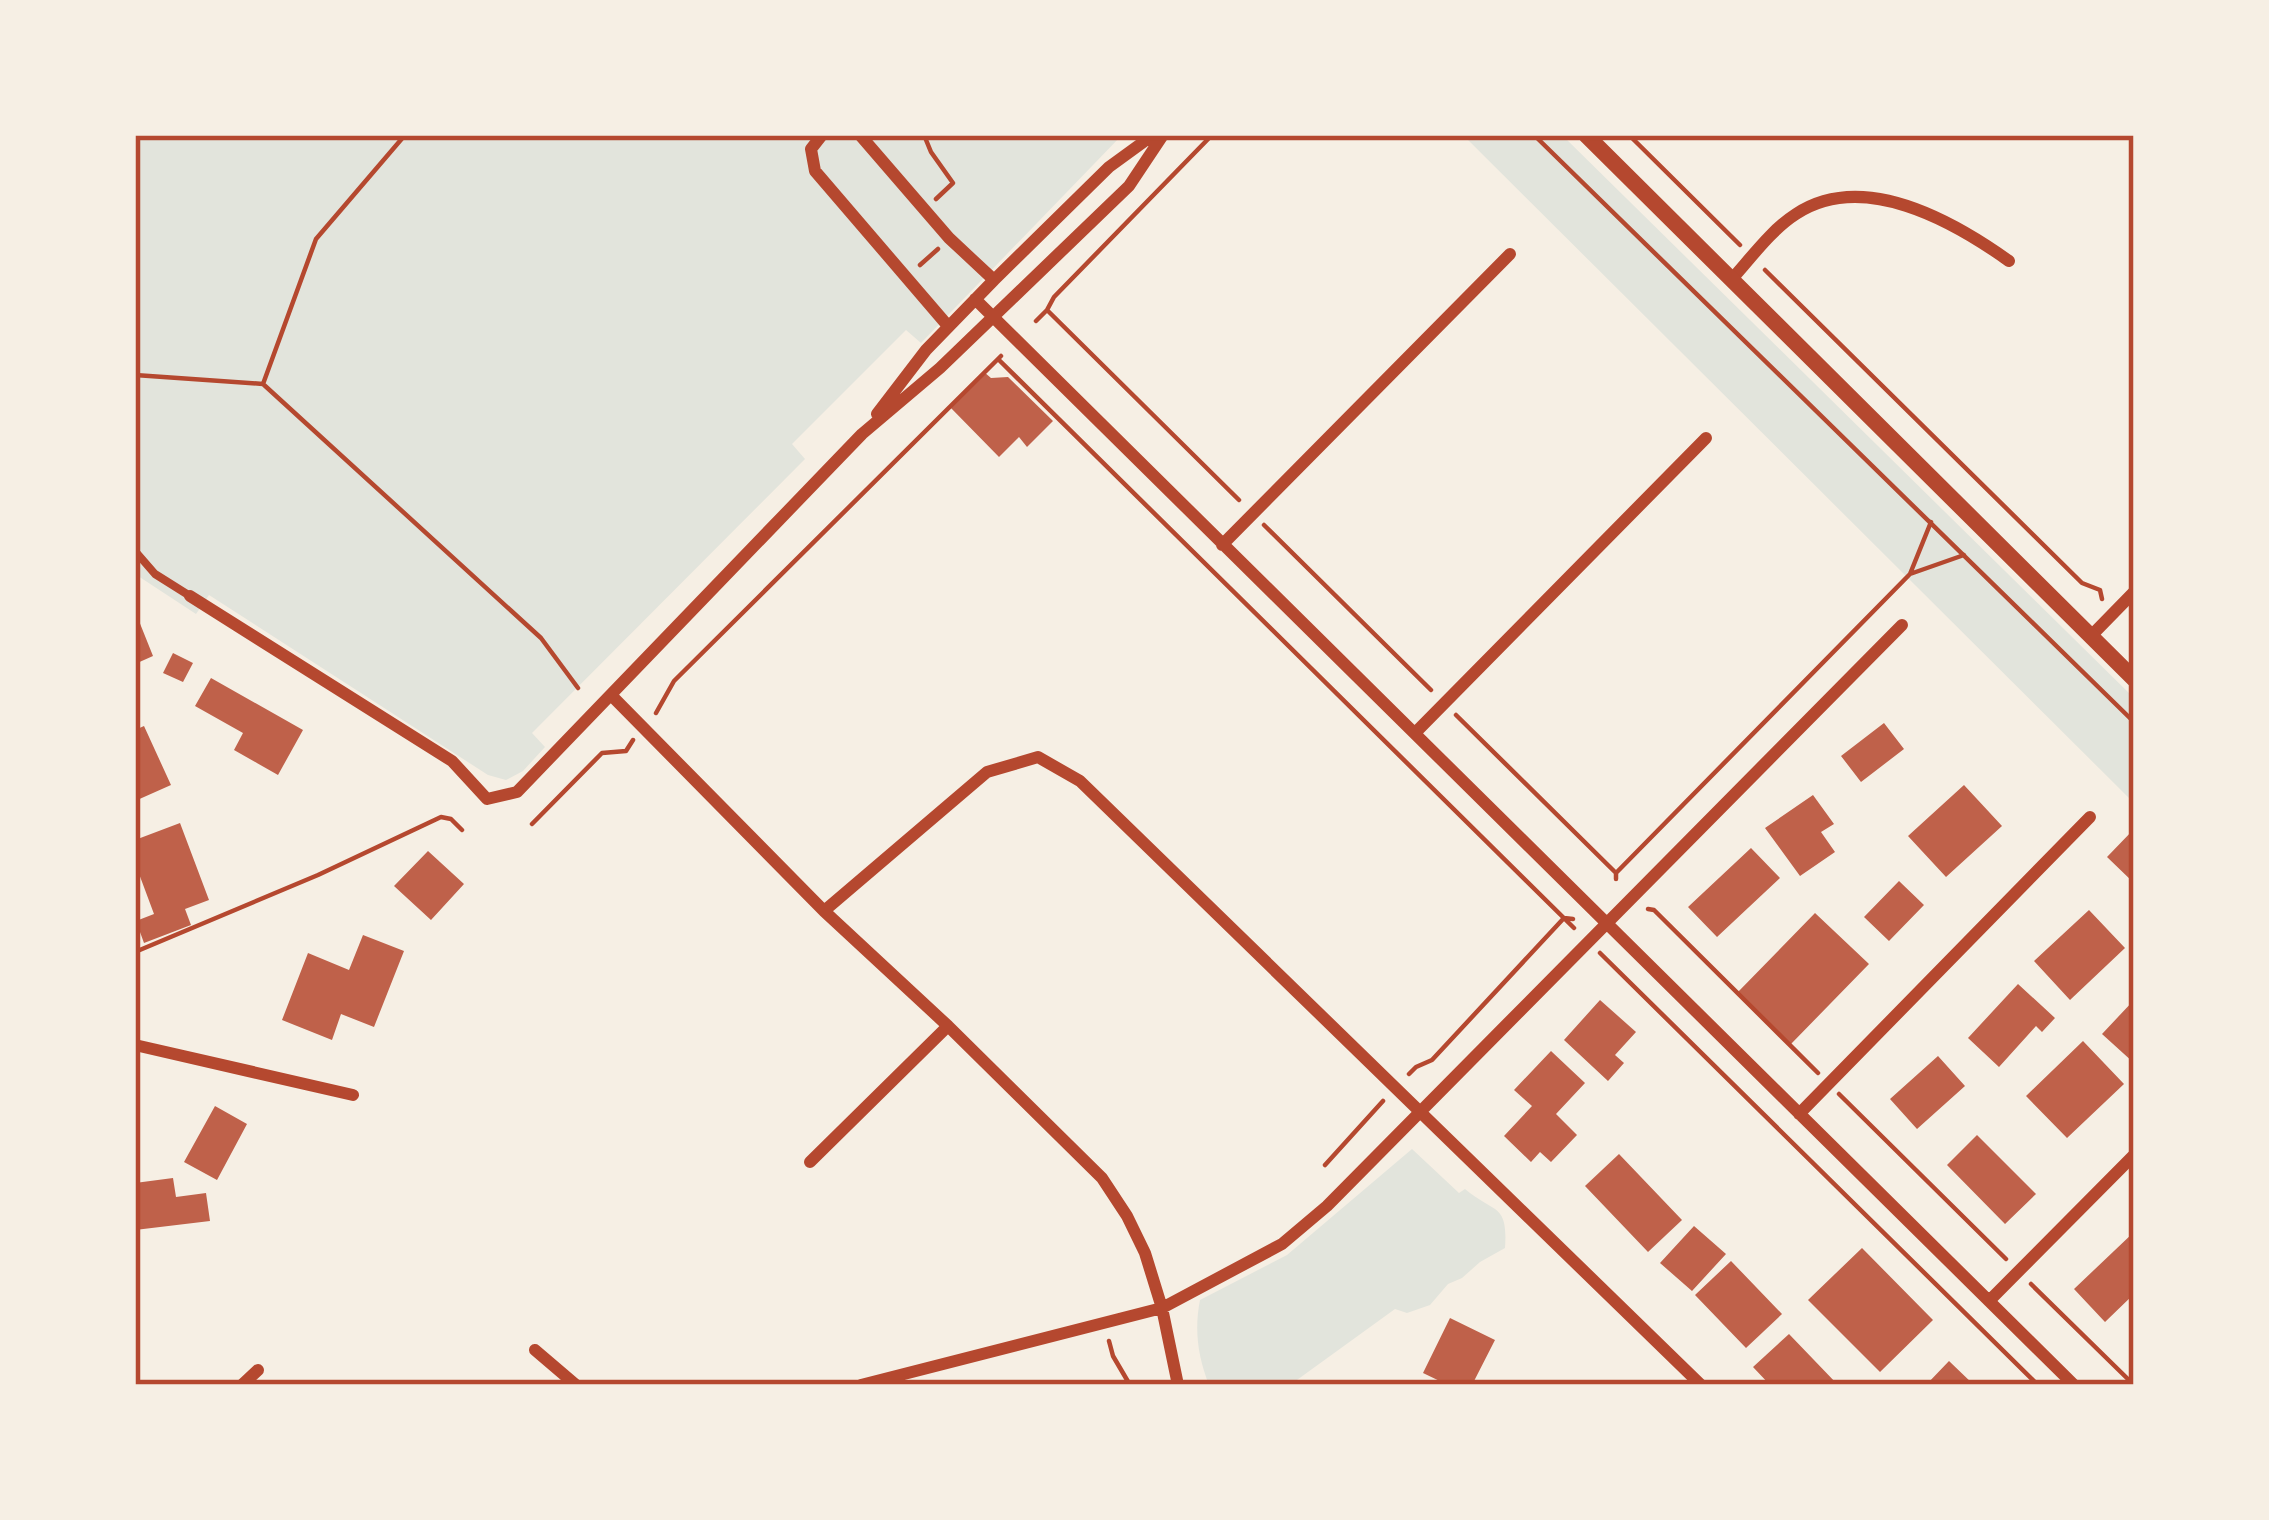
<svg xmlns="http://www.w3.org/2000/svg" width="2269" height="1520" font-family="Karla,sans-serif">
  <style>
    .green { fill: #e2e4dc }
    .building { fill: #bf614a }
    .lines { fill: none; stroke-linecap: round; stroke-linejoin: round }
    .path { stroke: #b5482f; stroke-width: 4.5 }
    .service { stroke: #b5482f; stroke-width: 8 }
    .minor { stroke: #b5482f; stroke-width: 12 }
    .tertiary { stroke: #b5482f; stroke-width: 16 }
    .neatline { fill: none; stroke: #b5482f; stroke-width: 4.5 }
  </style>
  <rect width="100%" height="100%" fill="#f6efe4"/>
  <path class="green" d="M135,135H1122L921,343L906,330L792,444L805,459L532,733L545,747L523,771L506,780L488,775L209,595L196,614L135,574Z
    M1463,135H1562L2134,698V803Z
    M1412,1149L1459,1193L1465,1189C1495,1214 1508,1203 1505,1248L1480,1262L1462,1278L1448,1284L1430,1305L1407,1313L1395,1309L1290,1385H1209C1198,1357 1194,1330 1200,1300L1287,1255Z"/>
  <path class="building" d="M984,372L991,378L1008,377L1053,421L1027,447L1019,437L999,457L949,406Z
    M135,611L153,656L135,664Z
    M173,653L193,663L183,682L163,673Z
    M211,678L303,730L278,775L234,750L243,733L195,706Z
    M1884,723L1904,749L1861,782L1841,756Z
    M144,726L171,785L135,801V730Z
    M1964,785L2002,826L1946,877L1908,836Z
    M1813,795L1834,824L1821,832L1835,852L1800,876L1765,828Z
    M180,823L209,900L185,909L191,925L144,943L136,921L154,914L135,863V840Z
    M2134,829V883L2107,857Z
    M1751,848L1780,878L1717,937L1688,907Z
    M428,851L464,884L431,920L394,886Z
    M1899,881L1924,905L1889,941L1864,917Z
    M2089,910L2125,948L2070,1000L2034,961Z
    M1815,913L1869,964L1791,1044L1737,993Z
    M363,935L404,951L374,1027L341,1014L332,1040L282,1020L308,953L349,970Z
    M2018,984L2055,1018L2042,1032L2036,1026L1999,1067L1968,1038Z
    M1600,1000L1636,1032L1615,1055L1624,1063L1608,1081L1564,1040Z
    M2134,1000V1063L2102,1034Z
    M2083,1041L2124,1084L2067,1138L2026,1096Z
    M1551,1051L1585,1083L1556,1114L1577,1135L1551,1162L1540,1152L1531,1162L1504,1136L1532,1106L1514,1090Z
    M1938,1056L1965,1086L1917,1129L1890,1099Z
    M215,1106L247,1124L217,1180L184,1162Z
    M1977,1135L2036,1194L2005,1224L1947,1165Z
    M1619,1154L1682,1220L1648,1252L1585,1186Z
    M173,1178L176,1197L206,1193L210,1221L135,1230V1183Z
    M1694,1226L1726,1254L1692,1291L1660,1263Z
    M2134,1232V1294L2105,1322L2074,1289Z
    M1862,1248L1933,1320L1880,1372L1808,1300Z
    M1731,1261L1782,1314L1746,1348L1695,1295Z
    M1450,1318L1495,1340L1472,1385H1448L1423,1373Z
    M1789,1334L1838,1385H1770L1753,1367Z
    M1949,1361L1974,1385H1926Z"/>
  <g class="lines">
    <path class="path" d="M405,135L316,239L263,384L541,638L578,688
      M924,135L931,152L953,183L936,199
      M1534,135L2134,722
      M1629,135L1740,245
      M920,265L938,249
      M1765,270L2082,583L2100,590L2102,599
      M1047,310L1239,500
      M1036,321L1047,310L1054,297L1212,135
      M998,359L1574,928
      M135,375L263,384
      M1931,522L1910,574L1964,555
      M1264,525L1431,690
      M656,713L674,681L1001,356
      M1456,715L1616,873V879
      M532,824L602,753L626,751L633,740
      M1616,873L1910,574
      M1648,909L1654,910L1818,1073
      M135,952L318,875L441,817L451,819L462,830
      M1600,953L2038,1385
      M1409,1074L1416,1067L1432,1060L1564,918L1573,919
      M1839,1094L2006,1259
      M1325,1165L1383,1101
      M2031,1284L2134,1385
      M1109,1341L1113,1356L1130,1385"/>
    <path class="service" d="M135,551L155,574L190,596"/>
    <path class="minor" d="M822,135L811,149L815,171L948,326
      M860,135L949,238L994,280
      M1731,280C1751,258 1771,230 1796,214C1863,170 1953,221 2009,261
      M975,299L2074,1385
      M877,414L926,350L994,280L1109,167L1153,135
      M1222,545L1510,254
      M190,596L452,761L487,799L517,792L862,434L940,368L1129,186L1163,135
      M2091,636L2134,592
      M611,695L824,911L948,1026L1102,1178L1127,1216L1145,1253L1162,1308L1178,1385
      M1416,732L1706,438
      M824,911L987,772L1038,757L1080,781L1701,1385
      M135,1045L353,1095
      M1799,1114L2090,817
      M810,1162L948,1026
      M1990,1300L2134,1155
      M535,1350L576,1385
      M242,1385L258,1370
      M861,1385L1162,1308L1282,1244L1327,1206L1902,625"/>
    <path class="tertiary" d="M1586,135L2134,679"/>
  </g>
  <rect width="2269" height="1520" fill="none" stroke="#f6efe4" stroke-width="276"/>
  <rect x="138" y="138" width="1993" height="1244" class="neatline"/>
</svg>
